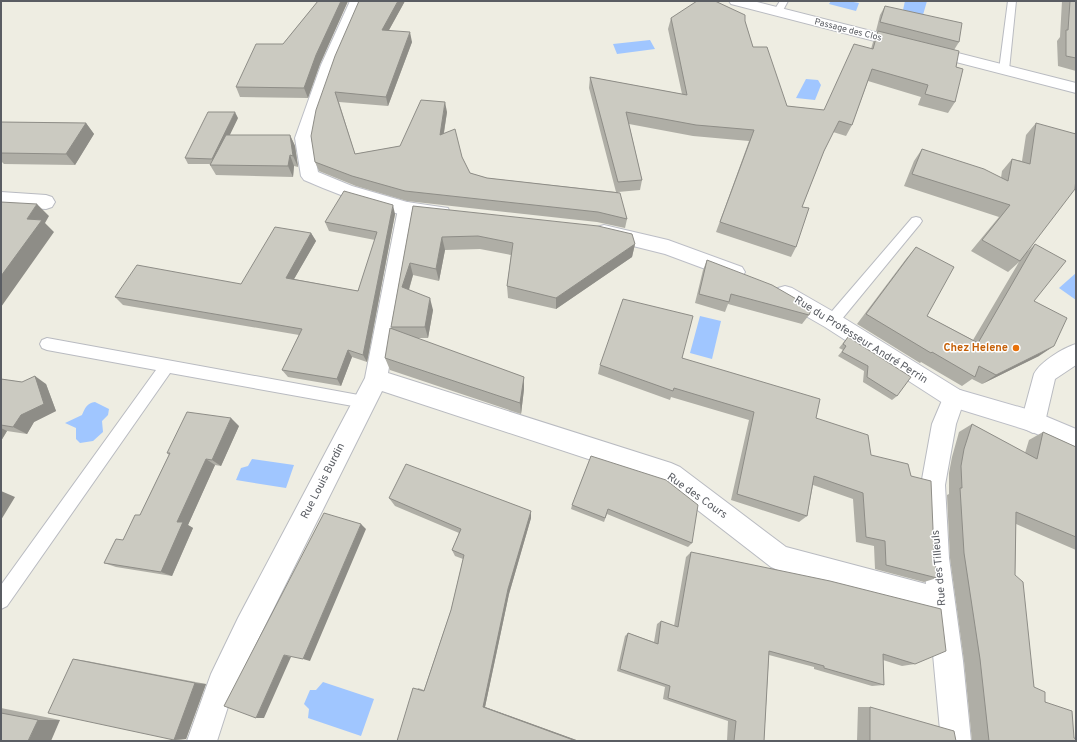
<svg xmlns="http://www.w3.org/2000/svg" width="1077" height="742" font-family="Overpass,sans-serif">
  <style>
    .water { fill: #a0c6ff }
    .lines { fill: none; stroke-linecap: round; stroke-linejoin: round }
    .lane-casing { stroke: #b9bbc1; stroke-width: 2 }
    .street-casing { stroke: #b9bbc1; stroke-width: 2 }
    .secondary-casing { stroke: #bcbec6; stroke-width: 2 }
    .lane { fill: #fff; fill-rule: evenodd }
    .street { fill: #fff; fill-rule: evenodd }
    .secondary { fill: #fff; fill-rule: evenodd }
    .wall { fill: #afaea6 }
    .shaded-wall { fill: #8e8d87 }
    .building { fill: #cbcac1; stroke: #8e8d87 }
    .food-dot { fill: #e8710a; stroke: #fff; stroke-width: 1.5 }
    .labels { text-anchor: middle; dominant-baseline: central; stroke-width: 3; stroke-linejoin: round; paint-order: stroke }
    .far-street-label { font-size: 9px; fill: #5a5d63; stroke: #fff }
    .street-label { font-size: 11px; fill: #5a5d63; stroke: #fff }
    .food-label { font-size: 11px; font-weight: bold; fill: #c56008; stroke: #fff; text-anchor: end }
  </style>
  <rect width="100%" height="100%" fill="#eeede2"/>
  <path class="water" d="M831,1H848L859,3L856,11L829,4Z
    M905,1H927L923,15L903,10Z
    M650,40L655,49L617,54L613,44Z
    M806,79L818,80L821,85L815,100L796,98Z
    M1076,273V300L1059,288Z
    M700,316L721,321L712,359L690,353Z
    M95,402L109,409L108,415L102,421L103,432L93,441L80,443L76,439V428L65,423L82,415C85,408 87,403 95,402Z
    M252,459L294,465L286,488L236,480L241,468L248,466Z
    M323,682L374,699L361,736L308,718L309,709L304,704L310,690H316Z"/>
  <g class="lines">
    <g class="lane-casing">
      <path id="lane" d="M780,1H788L781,14L778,15L773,12Z
        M1008,1H1016L1009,70L1004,73L999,70Z
        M916,217L920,218L922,221L920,224L837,325L832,326L827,325L825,321L827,317L912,218Z
        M47,338L364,396L369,397L371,402L369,407L364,408L170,373L7,606L1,609V585L156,370L47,350L42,348L40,344L42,340Z"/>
    </g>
    <g class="street-casing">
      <path id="street" d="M729,1H753L1076,83V93L731,4Z
        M1,192L46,195L52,197L55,202L52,207L46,209L1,206Z
        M407,202L414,204L416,209L388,373L671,463L680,467L786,547L926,584L923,558L921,485L932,424L946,391L954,388L962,391L965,398L956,424L945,485L949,558L963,661L971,741H941L929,611L780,571L771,567L664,484L382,391L234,688L217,741H187L211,674L238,618L365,378L398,209L400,204Z
        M1076,344V365L1055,379L1045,422L1041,429L1033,433L1025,429L1021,422L1034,374C1040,362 1063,348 1076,344Z"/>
    </g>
    <g class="secondary-casing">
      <path id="secondary" d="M350,1H364L337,65L311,138L318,172L352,186L407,202L448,208L450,213L448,218C418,227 334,193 304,180L301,176L295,138L321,65Z
        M604,225L668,240L742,267L745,272L742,277L735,280L665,254L597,237L595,232L597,227Z
        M785,286L792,288L839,315L960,390L1033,411L1076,429V451L1030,431L946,405L825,327L778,300L775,294L778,288Z"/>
    </g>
    <use href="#lane" class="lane"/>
    <use href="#street" class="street"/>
    <use href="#secondary" class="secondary"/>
  </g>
  <path class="wall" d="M318,1H348L320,64L308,98L240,97L236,87L283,44Z
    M359,1H405L389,30L412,42L388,106L339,102L355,154L400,146L447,112L444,133L462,157L470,173L487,178L616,192L589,88L590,77L682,94L668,29L671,18L745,21L753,47L787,106L824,110L871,49L873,42L878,31H876L880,15L885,6L959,42L954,50L956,67L955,102L948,113L918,105L921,97L868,81L852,125L846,136L833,132L824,151L802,207L796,247L791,257L716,232L749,141L693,136L629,124L642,180L640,190L618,192L627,219L625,228L597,222L407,201L356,186L319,171L315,162Z
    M1062,1H1076V71L1058,66L1057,41L1060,37Z
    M238,118L229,135H290L295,146L298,167L294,166L293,177L216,175L210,165V164H188L185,158Z
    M1,122L86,123L94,134L75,165L4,164L1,161Z
    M1036,123L1028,251L1035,244L1034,301L1039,356L982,384L972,379L962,386L921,362L920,363L857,324L906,259L916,247L927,316L973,340L1019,262L1008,272L971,251L999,217L904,186L914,161L922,149L1001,178L1002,171L1012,159L1022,161L1026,135Z
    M413,206L635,244L632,257L556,309L508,298L507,286L511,255L480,249L445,250L439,281L413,275L409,290L433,310L428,338H416L524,377V389L521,414L390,370L385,358L392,329L391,327Z
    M395,214L367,362L352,357L341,386L288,377L282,370L299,335L123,305L115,297L241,284L311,233L316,241L294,279L358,291L375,240L329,231L325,222Z
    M707,260L809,315L802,324L728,304L725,312L695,303L703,270Z
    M848,337L897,396L892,400L863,382L864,371L838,356L843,350L839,348Z
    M682,358L816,418L871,455L911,476L934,553L937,578L924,582L875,569L874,546L856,542L853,499L813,485L807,516L799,522L731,500L749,420L671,397L670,400L598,374L600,365Z
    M1,379L22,382L46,384L56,411L34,422L27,434L7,431L1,441Z
    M972,424L1025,453L1029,440L1043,432L1076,447V550L1016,524L1015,575L1034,687L1076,741H972L964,661L950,558L947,495L949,494V473L952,457L959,432Z
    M239,426L221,466L215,465L188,525L193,528L172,576L116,567L104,563L123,540L140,515L169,455L167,453Z
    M591,456L692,543L688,547L607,514L604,522L571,509L572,505Z
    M389,498L531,518L509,594L485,707L579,741H397L418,688L424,690L451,610L463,559L455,556L452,550L459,533L395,506Z
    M691,552L915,664L902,666L883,660L884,685L872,686L814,669V667L769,655L764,741H727L728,721L663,699L665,687L617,671L625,636L628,633L654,642L657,624L661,621L674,626L686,557Z
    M73,659L87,661L206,684L186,739L174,740Z
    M858,707H870L956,741H857Z
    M1,708L60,720L1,741Z"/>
  <path class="shaded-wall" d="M341,1H348L320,64L308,98L304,88L316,55Z
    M398,1H405L384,39L382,30Z
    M410,32L412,42L388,106L386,97Z
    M445,102L447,112L442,144L440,135Z
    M235,112L238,118L216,164L212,159Z
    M86,123L94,134L75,165L66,154Z
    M290,135L295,146L298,167L293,156Z
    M290,155L294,166L293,177L288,166Z
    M37,204L49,216L45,223L54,232L1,307V276L27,219Z
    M393,205L395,214L367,362L363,355Z
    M311,233L316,241L290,286L286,278Z
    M442,237L445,250L439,281L436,269Z
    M635,244L632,257L556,309V298Z
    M410,263L413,275L406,299L402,287Z
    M430,298L433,310L428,338L425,327Z
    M1054,346L1039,356L982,384L996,375Z
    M348,350L352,357L341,386L337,379Z
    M35,376L46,384L56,411L34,422L27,434L13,427Z
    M524,377V389L521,414L520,403Z
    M231,418L239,426L221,466L212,460Z
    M1,428L7,431L1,441Z
    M206,459L215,465L188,525L193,528L172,576L161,572L177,522Z
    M1,491L15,497L1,520Z
    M531,511V518L509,594L485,707L579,741H576L483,707L508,589Z
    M361,524L366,529L310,661L303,659Z
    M284,655L291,657L264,718H256Z
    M195,683L206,684L186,739L174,740Z
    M38,720H60L51,741H28Z"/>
  <path class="building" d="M318,1H341L316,55L304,88L236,87L256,44H283Z
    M359,1H398L382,30L410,32L386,97L335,92L355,154L400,146L421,100L445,102L440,135L455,129L462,157L470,173L487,178L620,193L627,219L598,212L405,191L352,176L315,162L311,136L316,110L335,56Z
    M697,1H715L745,15V21L753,47H767L787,106L824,110L854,44L873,49L878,31L959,51L956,67L963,69L955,102L925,94L928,85L872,69L852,125L839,121L824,151L802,207L809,208L796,247L720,222L754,130L696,125L626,112L642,180L618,182L590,77L687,95L671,18Z
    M1070,1H1076V58L1066,56V30H1068Z
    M885,6L962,23L959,42L880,22Z
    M208,112H235L212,159L185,158Z
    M1,122L86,123L66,154L1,153Z
    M1036,123L1076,134V178L1075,189L1020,261L982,240L1010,205L912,174L922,149L984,169L1008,181L1012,159L1030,164Z
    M226,135H290L293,156L290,155L288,166L210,165Z
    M344,191L393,205L363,355L348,350L337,379L282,370L302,329L115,297L137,265L241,284L275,227L311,233L286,278L358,291L377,232L325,222Z
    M1,202L37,204L27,219L42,220L1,276Z
    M413,206L598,226L632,234L635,244L556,298L507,286L513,243L478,236L442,237L436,269L410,263L402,287L430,298L425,327H391Z
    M1035,244L1066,261L1034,301L1067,318L1054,346L996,375L979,366L975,377L932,352L931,353L866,314L916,247L954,267L927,316L978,343Z
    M707,260L772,285L812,308L809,315L731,294L729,302L699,294Z
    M623,299L693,316L682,358L820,399L816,418L868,435L871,455L908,464L911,476L931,481L934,553L937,578L886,565L885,541L866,537L863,493L814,476L807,516L737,494L754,412L674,388L673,391L600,365Z
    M390,328L524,377L520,403L385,358Z
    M848,337L911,377L897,396L867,377L868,366L842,352L846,346L843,344Z
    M35,376L44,404L21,415L13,427L1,425V379L22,382Z
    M187,412L231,418L212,460L206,459L177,522H183L161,572L104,563L116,539L123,540L135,515H140L170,453H167Z
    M972,424L1037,459L1043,432L1076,447V537L1016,512L1015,575L1023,582L1034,687L1045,692V702L1072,711L1074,738L1076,739V741H989L980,659L964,553L960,488H962L961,466L964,449Z
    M591,456L666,480L698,505L692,543L608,509L605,518L572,505Z
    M406,464L531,511L508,589L483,707L576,741H397L413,688L424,691L451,610L464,555L452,550L461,529L389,498Z
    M324,513L361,524L303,659L284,655L256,718L224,706Z
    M691,552L830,581L941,609L946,651L915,664L883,654L884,685L824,668V666L769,651L764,741H734L736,721L668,698L670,686L620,669L628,633L658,644L661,621L678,627Z
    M73,659L195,683L174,740L48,713Z
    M870,707L954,731L956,741H870Z
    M1,713L38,720L28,741H1Z"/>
  <circle class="food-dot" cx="1016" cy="348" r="4"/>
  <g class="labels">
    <g class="far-street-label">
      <text transform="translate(848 30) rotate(14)">Passage des Clos</text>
    </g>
    <g class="street-label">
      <text transform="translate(861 340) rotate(32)">Rue du Professeur André Perrin</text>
      <text transform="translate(323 481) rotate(-63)">Rue Louis Burdin</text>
      <text transform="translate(697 496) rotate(35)">Rue des Cours</text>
      <text transform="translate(939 568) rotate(-95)">Rue des Tilleuls</text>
    </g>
    <g class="food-label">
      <text x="1008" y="348">Chez Helene</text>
    </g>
  </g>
  <rect width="1077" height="742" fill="none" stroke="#5a5d63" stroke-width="4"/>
</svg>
